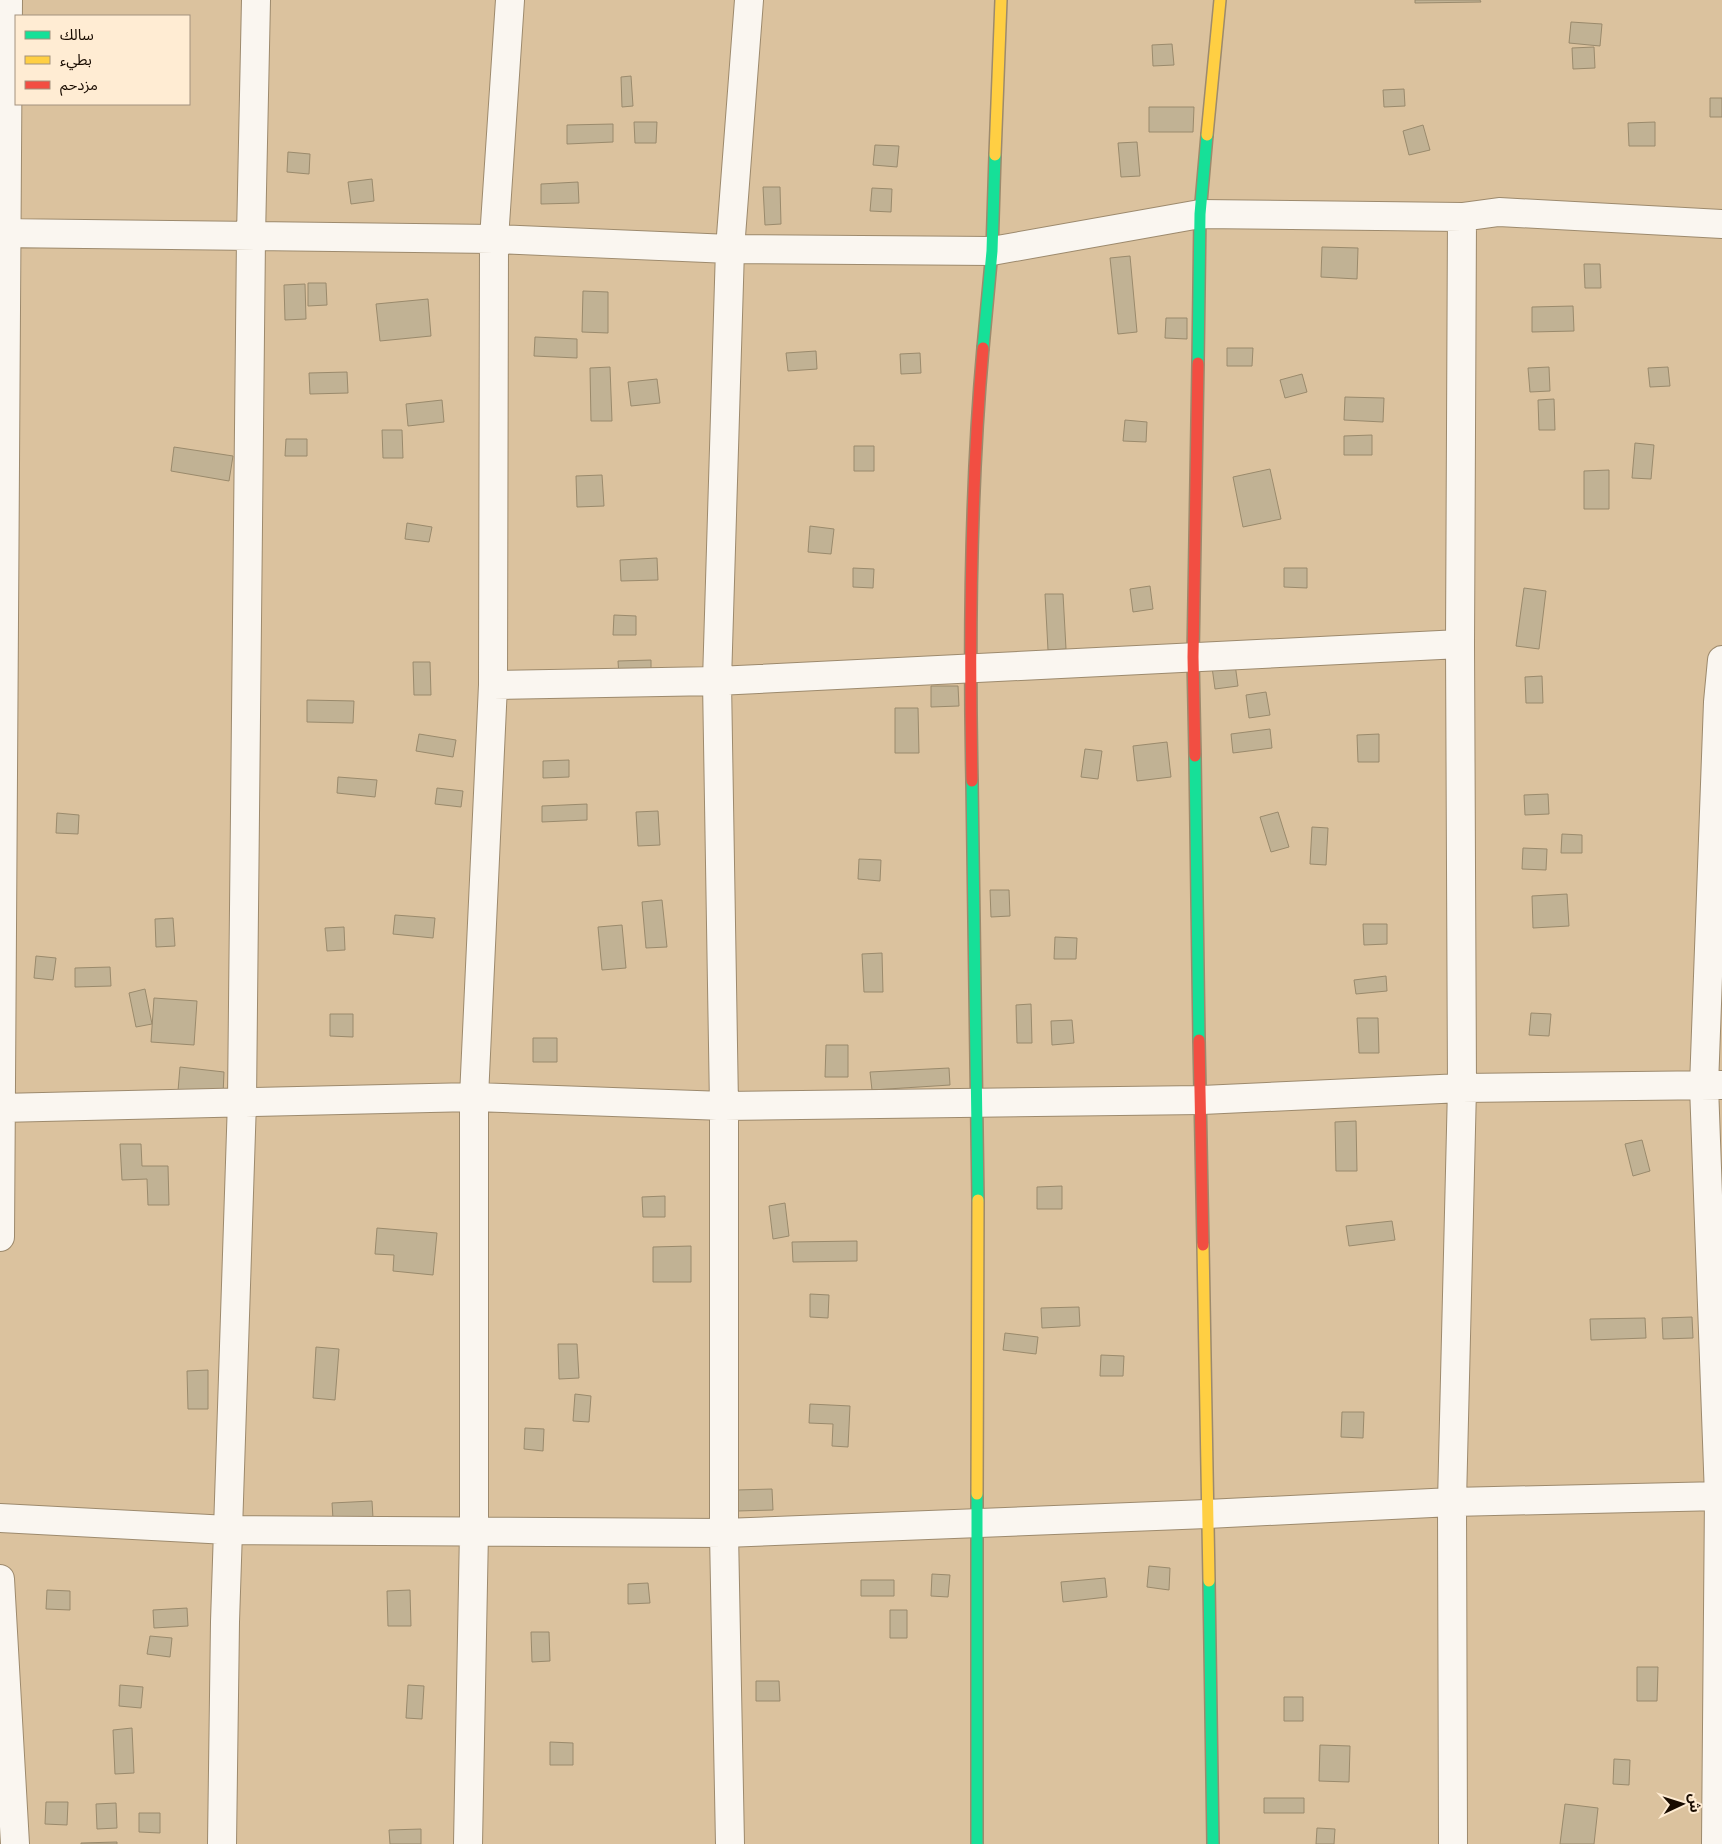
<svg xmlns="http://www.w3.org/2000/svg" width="1722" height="1844" font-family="Lora,'Noto Sans Arabic',serif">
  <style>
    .building { fill: #c1b294; stroke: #9a8a6c }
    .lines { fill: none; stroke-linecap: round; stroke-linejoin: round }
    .street-casing { stroke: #9d8a6d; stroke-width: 30 }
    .fast-casing { stroke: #9d8a6d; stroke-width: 14 }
    .slow-casing { stroke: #9d8a6d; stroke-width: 14 }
    .jam-casing { stroke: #9d8a6d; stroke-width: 14 }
    .street { stroke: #faf6f0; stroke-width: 28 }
    .fast { stroke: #16e098; stroke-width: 11 }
    .slow { stroke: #ffcf43; stroke-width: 11 }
    .jam { stroke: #f24e42; stroke-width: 11 }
  </style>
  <rect width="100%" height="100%" fill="#dbc29e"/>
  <path class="building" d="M1415,0H1480L1481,2L1415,3Z
    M1571,22L1602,24L1600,46L1569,43Z
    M1172,44L1174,65L1153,66L1152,45Z
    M1594,47L1595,68L1573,69L1572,48Z
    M631,76L633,106L622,107L621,77Z
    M1404,89L1405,106L1384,107L1383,90Z
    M1710,98H1722V117H1710Z
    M1149,107H1194L1193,132H1149Z
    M634,122H657L656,143H635Z
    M1655,122V146H1629L1628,123Z
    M613,124V142L567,144V125Z
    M1423,125L1430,150L1409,155L1403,131Z
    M1137,142L1140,176L1121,177L1118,143Z
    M875,145L899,146L897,167L873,165Z
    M288,152L310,154L309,174L287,172Z
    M372,179L374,201L351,204L348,182Z
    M578,182L579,203L541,204V184Z
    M763,187H780L781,224L765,225Z
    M872,188L892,189L891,212L870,211Z
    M1322,247L1358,248L1357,279L1321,277Z
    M1130,256L1137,332L1118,334L1110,258Z
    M1584,264H1600L1601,288H1585Z
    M308,283H326L327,305L308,306Z
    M305,284L306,319L285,320L284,285Z
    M583,291L608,292V333L582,332Z
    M428,299L431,336L380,341L376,304Z
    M1573,306L1574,331L1532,332V307Z
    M1166,318H1187V339L1165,338Z
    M535,337L577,339V358L534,356Z
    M1227,348H1253L1252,366H1227Z
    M816,351L817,369L788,371L786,353Z
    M920,353L921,373L901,374L900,354Z
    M610,367L612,421H591L590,368Z
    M1549,367L1550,391L1530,392L1528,368Z
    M1668,367L1670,386L1650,387L1648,368Z
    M347,372L348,393L310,394L309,373Z
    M1302,374L1307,392L1285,398L1280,380Z
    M657,379L660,403L631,406L628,382Z
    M1345,397L1384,398L1383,422L1344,420Z
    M1554,399L1555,430H1539L1538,400Z
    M442,400L444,422L408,426L406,404Z
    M1125,420L1147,422L1146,442L1123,441Z
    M382,430H402L403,458H383Z
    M1372,435V455H1344V436Z
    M286,439H307V456H285Z
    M1635,443L1654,445L1651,479L1632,478Z
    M854,446H874V471H854Z
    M174,447L233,456L229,481L171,471Z
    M1270,469L1281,519L1243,527L1233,477Z
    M1609,470V509H1584V471Z
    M602,475L604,506L577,507L576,476Z
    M407,523L432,527L429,542L405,539Z
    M810,526L834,529L831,554L808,552Z
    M657,558L658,580L621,581L620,560Z
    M853,568L874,569L873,588L853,587Z
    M1284,568H1307V588L1284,587Z
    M1150,586L1153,609L1133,612L1130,589Z
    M1524,588L1546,591L1539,649L1516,646Z
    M1045,594H1063L1066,649L1048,650Z
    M614,615L636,616V635H613Z
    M651,660V676L619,677L618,661Z
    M413,662H430L431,695H414Z
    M1235,664L1238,686L1215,689L1212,667Z
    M1542,676L1543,703H1526L1525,677Z
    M931,686H958L959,706L931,707Z
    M1266,692L1270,715L1249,718L1246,695Z
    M307,700L354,701L353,723L307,722Z
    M895,708H918L919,753H895Z
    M1270,729L1272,748L1233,753L1231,734Z
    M419,734L456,740L453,757L416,751Z
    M1379,734V762H1358L1357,735Z
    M1167,742L1171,777L1137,781L1133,746Z
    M1085,749L1102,751L1098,779L1081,777Z
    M569,760V777L543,778V761Z
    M338,777L377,780L375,797L337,793Z
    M437,788L463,791L461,807L435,804Z
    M1548,794L1549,814L1525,815L1524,795Z
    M587,804V820L542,822V806Z
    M658,811L660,845L638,846L636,812Z
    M1278,812L1289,847L1271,852L1260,817Z
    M57,813L79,815L78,834L56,833Z
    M1312,827L1328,828L1326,865L1310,864Z
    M1562,834L1582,835V853H1561Z
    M1523,848L1547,849L1546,870L1522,869Z
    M859,859L881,860L880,881L858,879Z
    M990,890H1009L1010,916L991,917Z
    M1567,894L1569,926L1533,928L1532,896Z
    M662,900L667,947L646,948L642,902Z
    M395,915L435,918L433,938L393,934Z
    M173,918L175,946L156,947L155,919Z
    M1363,924H1387V944L1364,945Z
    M622,925L626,968L602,970L598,927Z
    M344,927L345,950L327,951L325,928Z
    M1055,937L1077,938L1076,959H1054Z
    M882,953L883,992H864L862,954Z
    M36,956L56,958L53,980L34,978Z
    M110,967L111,986L75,987V968Z
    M1386,976L1387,991L1356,994L1354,980Z
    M145,989L152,1024L136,1027L129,993Z
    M154,998L197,1001L194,1045L151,1042Z
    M1031,1004L1032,1043H1017L1016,1005Z
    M1531,1013L1551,1014L1549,1036L1529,1035Z
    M330,1014H353V1037L330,1036Z
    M1357,1018H1378L1379,1053H1359Z
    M1072,1020L1074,1043L1052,1045L1051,1021Z
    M533,1038H557V1062H533Z
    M826,1045H848V1077H825Z
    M180,1067L224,1072L223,1095L178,1091Z
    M949,1068L950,1085L872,1090L870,1072Z
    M1356,1121L1357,1171H1336L1335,1122Z
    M1642,1140L1650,1171L1633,1176L1625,1144Z
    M120,1144H141L142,1166H168L169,1205H148L147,1179L122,1180Z
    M1062,1186V1209H1037V1187Z
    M665,1196V1217H643L642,1197Z
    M785,1203L789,1236L773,1239L769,1206Z
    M1392,1221L1395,1240L1349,1246L1346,1226Z
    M377,1228L437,1233L433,1275L393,1271L394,1255L375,1254Z
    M857,1241V1261L793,1262L792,1242Z
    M691,1246V1282H653V1247Z
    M810,1294L829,1295L828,1318L810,1317Z
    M1079,1307L1080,1326L1042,1328L1041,1308Z
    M1692,1317L1693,1338L1663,1339L1662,1318Z
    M1645,1318L1646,1338L1591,1340L1590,1319Z
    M1005,1333L1038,1337L1036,1354L1003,1350Z
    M558,1344H577L579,1378L559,1379Z
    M316,1347L339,1349L335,1400L313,1398Z
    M1101,1355L1124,1356L1123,1376H1100Z
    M208,1370V1409H188L187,1371Z
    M575,1394L591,1396L589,1422L573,1421Z
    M810,1404L850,1406L848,1447L832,1446L833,1424L809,1423Z
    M1342,1412H1364L1363,1438L1341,1437Z
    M525,1428L544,1429L543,1451L524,1449Z
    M772,1489L773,1510L737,1511V1490Z
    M372,1501L373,1518L333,1519L332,1503Z
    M1149,1566L1170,1568L1169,1590L1147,1587Z
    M932,1574L950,1575L948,1597L931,1596Z
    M1105,1578L1107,1597L1063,1602L1061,1582Z
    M861,1580H894V1596H861Z
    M648,1583L650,1603L628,1604V1584Z
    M47,1590L70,1591V1610L46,1609Z
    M410,1590L411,1626H388L387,1591Z
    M187,1608L188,1626L154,1628L153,1610Z
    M890,1610H907V1638H890Z
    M531,1632H549L550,1661L532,1662Z
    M150,1636L172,1638L170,1657L147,1654Z
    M1637,1667H1658L1657,1701H1637Z
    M756,1681H779L780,1701H756Z
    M120,1685L143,1687L141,1708L119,1706Z
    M408,1685L424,1686L422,1719L406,1718Z
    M1284,1697H1303V1721H1284Z
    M132,1728L134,1773L115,1774L113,1730Z
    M550,1742L573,1743V1765H550Z
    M1320,1745L1350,1746L1349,1782L1319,1781Z
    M1614,1759L1630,1760L1629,1785L1613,1784Z
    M1264,1798H1304V1813H1264Z
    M46,1802H68L67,1825L45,1824Z
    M116,1803L117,1828L97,1829L96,1804Z
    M1565,1804L1598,1808L1594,1844H1560Z
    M139,1813H160V1833L139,1832Z
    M1317,1828L1335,1829L1334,1844H1316Z
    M421,1829V1844H390L389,1830Z
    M117,1842V1844H81V1843Z"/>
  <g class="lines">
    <g class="street-casing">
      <path id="street" d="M0,233L494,239L730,249L992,251L1200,214L1462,217L1499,212L1722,224
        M493,685L717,681L1460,644
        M0,1108L474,1097L724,1106L1202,1100L1462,1088L1722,1085
        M0,1237L8,0
        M0,1518L228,1530L724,1533L1207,1514L1452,1502L1722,1496
        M0,1579L15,1844
        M222,1844L225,1622L242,1101L251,237L256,0
        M468,1844L474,1531V1097L493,685L494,239L510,0
        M730,1844L724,1533V1106L717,681L730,249L749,0
        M1453,1844L1452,1502L1462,1088L1460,644L1462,217
        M1716,1844L1719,1496L1704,1086L1718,702L1722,660"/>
    </g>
    <g class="fast-casing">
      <path id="fast" d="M983,348L992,251L995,155
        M1198,363L1200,214L1207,135
        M1195,756L1199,1040
        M972,781L978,1200
        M1209,1581L1213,1844
        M977,1844V1494"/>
    </g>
    <g class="slow-casing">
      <path id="slow" d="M1207,135L1220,0
        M995,155L1001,0
        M1203,1245L1209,1581
        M977,1494L978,1200"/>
    </g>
    <g class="jam-casing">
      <path id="jam" d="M1195,756L1193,657L1198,363
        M972,781C969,636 970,492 983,348
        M1199,1040L1203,1245"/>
    </g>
    <use href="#street" class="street"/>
    <use href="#fast" class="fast"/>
    <use href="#slow" class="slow"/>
    <use href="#jam" class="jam"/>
  </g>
  <rect x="15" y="15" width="175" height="90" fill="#ffecd3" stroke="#a3927f"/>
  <rect x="25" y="31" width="25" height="8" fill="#16e098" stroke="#a3927f"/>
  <text x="60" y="40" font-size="15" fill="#180b00">سالك</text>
  <rect x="25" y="56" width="25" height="8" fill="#ffcf43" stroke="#a3927f"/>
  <text x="60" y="65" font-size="15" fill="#180b00">بطيء</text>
  <rect x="25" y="81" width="25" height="8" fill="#f24e42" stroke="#a3927f"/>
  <text x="60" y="90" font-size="15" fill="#180b00">مزدحم</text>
  <g transform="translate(1682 1804) rotate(86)" stroke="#ffecd3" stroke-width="4" paint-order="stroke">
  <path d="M0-4L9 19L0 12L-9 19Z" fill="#180b00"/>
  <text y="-8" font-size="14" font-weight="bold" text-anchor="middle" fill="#180b00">ش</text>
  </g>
</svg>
